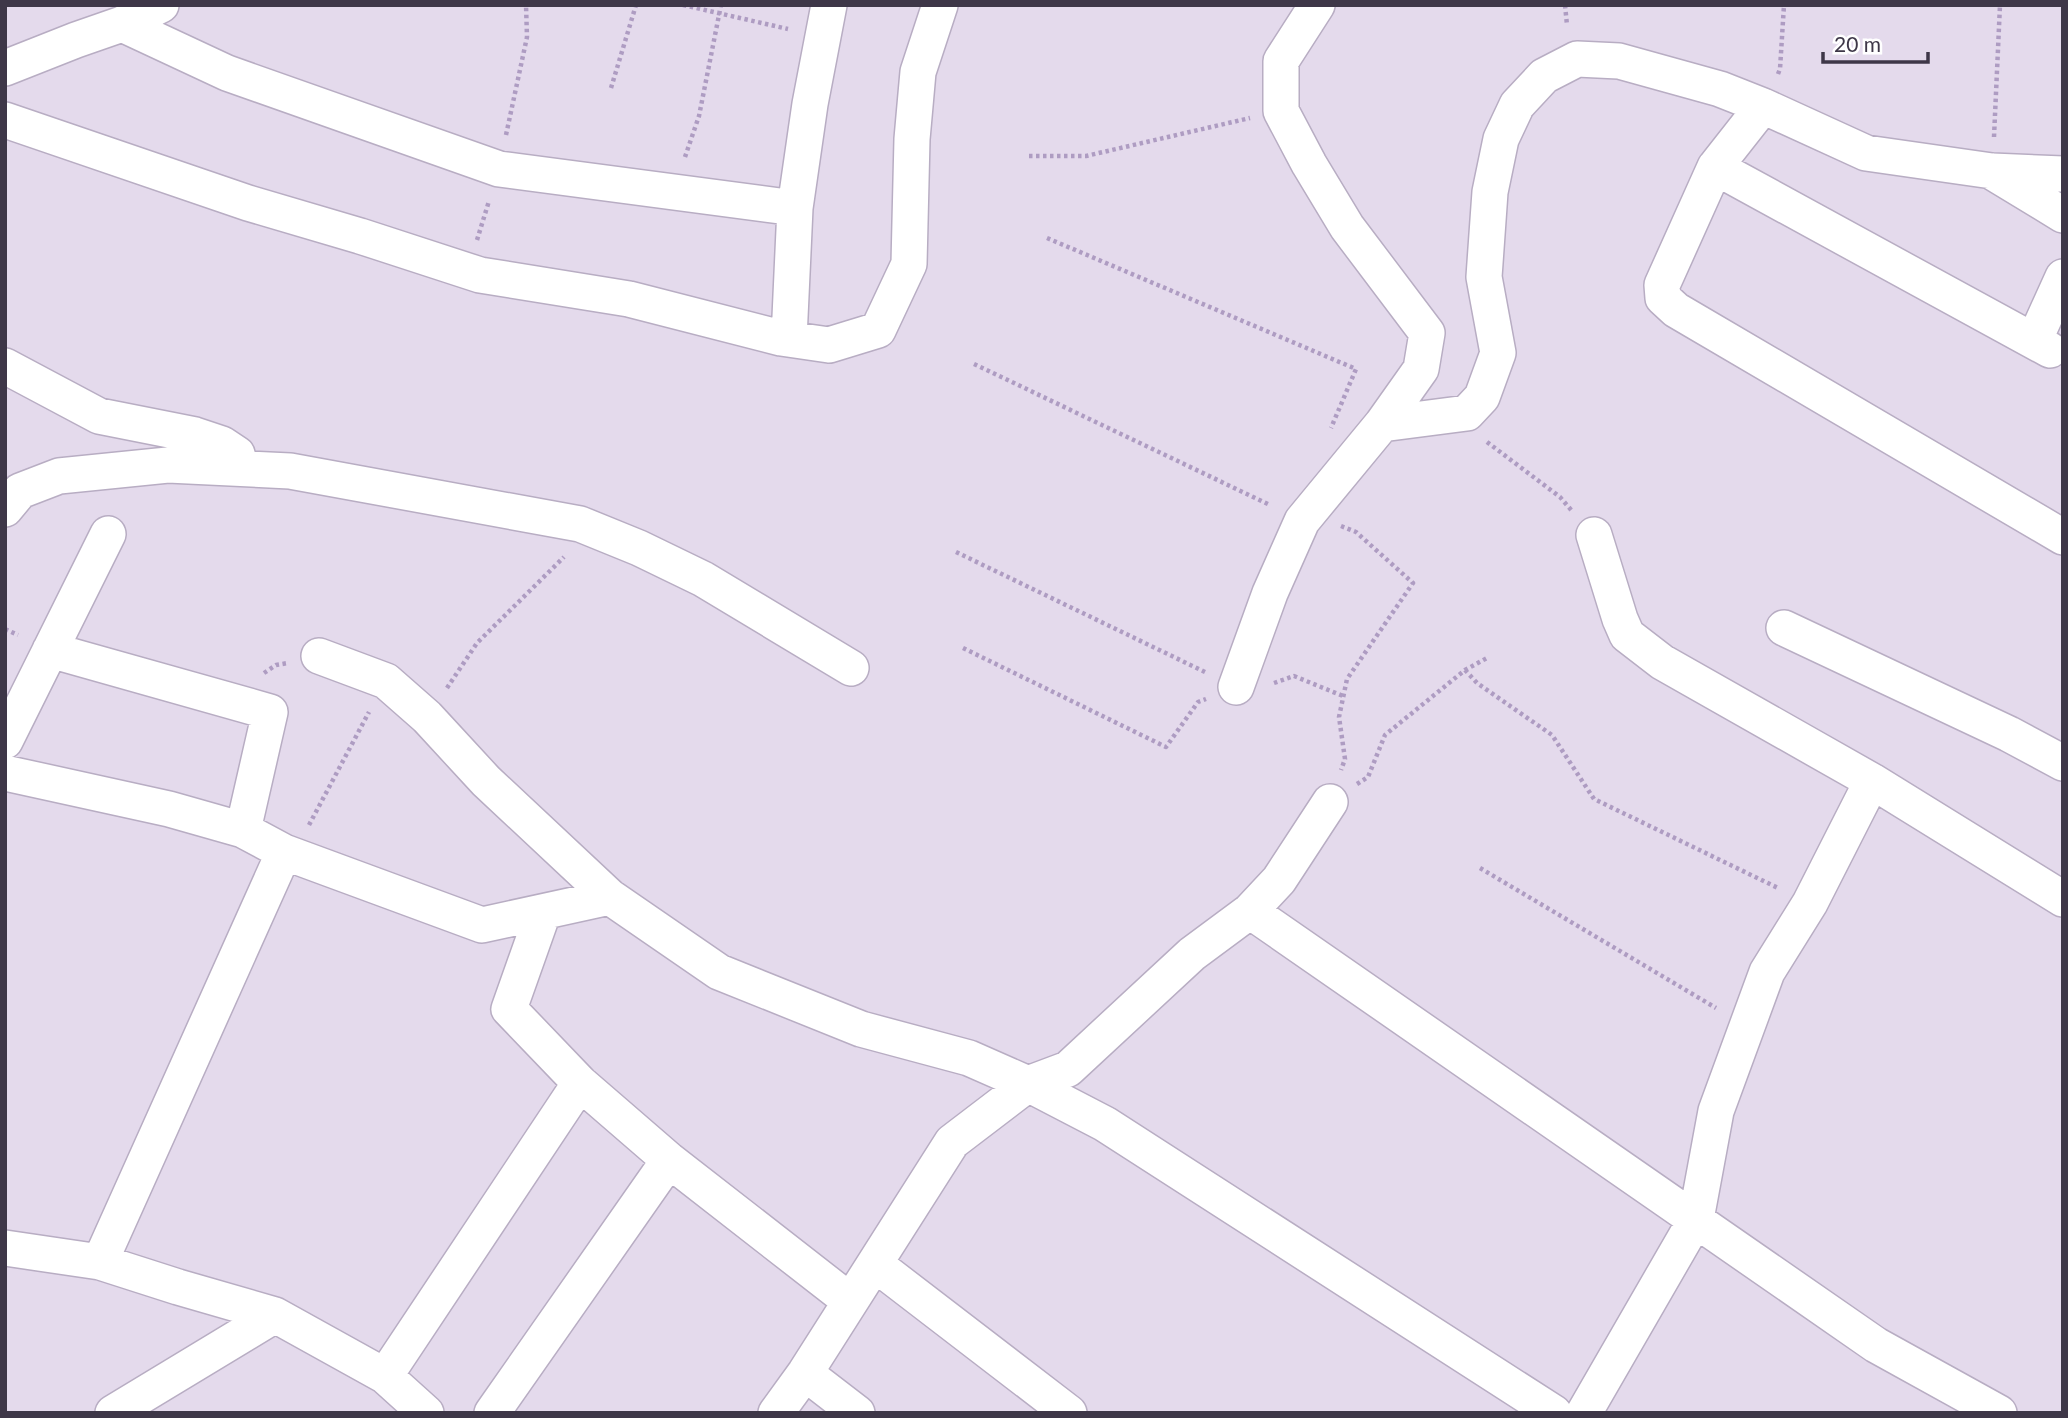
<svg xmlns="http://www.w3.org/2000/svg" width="2068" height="1418" font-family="Lato,sans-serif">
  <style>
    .residential { fill: #e4daec }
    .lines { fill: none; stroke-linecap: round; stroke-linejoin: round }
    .minor-casing { stroke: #b8adc3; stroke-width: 38 }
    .path { stroke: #ae9cc2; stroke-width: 4.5; stroke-dasharray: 3.5 3.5; stroke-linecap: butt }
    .minor { stroke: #fff; stroke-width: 35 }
  </style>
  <rect width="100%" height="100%" fill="#efe8f4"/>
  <path class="residential" d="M5,5H2063V1413H5Z"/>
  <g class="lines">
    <g class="minor-casing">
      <path id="minor" d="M1317,5L1281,61V111L1309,164L1347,227L1427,333L1421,369L1382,424
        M122,24L227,73L499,169L795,208
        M5,68L76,40L122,24L161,5
        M1763,106L1715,167L1662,285L1663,298L1676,310L2063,537
        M5,120L248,203L360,236L480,275L629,299L781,338L829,345L878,330L909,264L912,139L918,72L940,5
        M1715,167L2050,350
        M1994,173L2063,215
        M789,339L795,208L810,104L829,5
        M2034,341L2063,277
        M5,366L99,416L195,435L222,444L237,454L240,468
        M5,509L20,491L59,476L168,465L290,471L580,524L639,548L703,579L851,668
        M1594,535L1620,619L1627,635L1662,662L1872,781L2063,899
        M1784,628L2009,734L2063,763
        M50,650L270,712L243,830
        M319,656L386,681L427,717L486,781L610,897
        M1236,687L1270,593L1302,521L1382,424L1467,413L1482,397L1498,353L1484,277L1490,192L1501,139L1517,105L1544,76L1577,59L1619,61L1720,89L1763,106L1866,153L1992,171L2063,174
        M5,741L108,534
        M5,773L169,809L243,830L284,852L482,925L610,897L719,972L861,1029L969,1058L1028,1084L1105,1124L1554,1413
        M1250,911L1876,1345L1999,1413
        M543,913L509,1009L580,1083L669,1160L850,1301
        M5,1248L100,1262L178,1287L275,1315L385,1376L426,1413
        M100,1262L284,852
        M875,1264L1069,1413
        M805,1373L857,1413
        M385,1376L580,1083
        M113,1413L275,1315
        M492,1413L669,1160
        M776,1413L805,1373L952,1142L1028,1084L1068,1069L1192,954L1250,911L1279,880L1330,802
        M1584,1413L1696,1219L1716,1111L1767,972L1810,903L1872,781"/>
    </g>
    <path class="path" d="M683,5L788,29
      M1565,5L1567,25
      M1778,74L1780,69L1784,5
      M611,88L636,5
      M506,135L527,37L526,5
      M1994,137L2000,5
      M1029,156H1086L1250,118
      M685,157L699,116L721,5
      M1047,238L1356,369L1331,428
      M477,240L489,201
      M974,364L1270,505
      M1487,442L1560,497L1572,511
      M1341,526L1356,532L1413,583L1347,679L1339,717L1345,759L1341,770
      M956,552L1205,672
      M5,629L18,635
      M963,648L1166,747L1198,702L1206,699
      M1465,670L1477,683L1552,735L1594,799L1778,888
      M264,673L276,665L288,663
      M1274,683L1294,676L1343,696
      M447,688L477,643L564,557
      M1357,784L1368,777L1385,735L1465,670L1487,658
      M309,825L369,712
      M1480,868L1716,1008"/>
    <use href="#minor" class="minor"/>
  </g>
  <rect width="2068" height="1418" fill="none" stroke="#3e3748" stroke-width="14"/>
  <path d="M1823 52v10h105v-10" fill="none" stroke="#3e3748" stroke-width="3.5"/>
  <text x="1834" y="52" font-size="21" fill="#3e3748" stroke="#ffffff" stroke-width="5" paint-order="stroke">20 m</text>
</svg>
